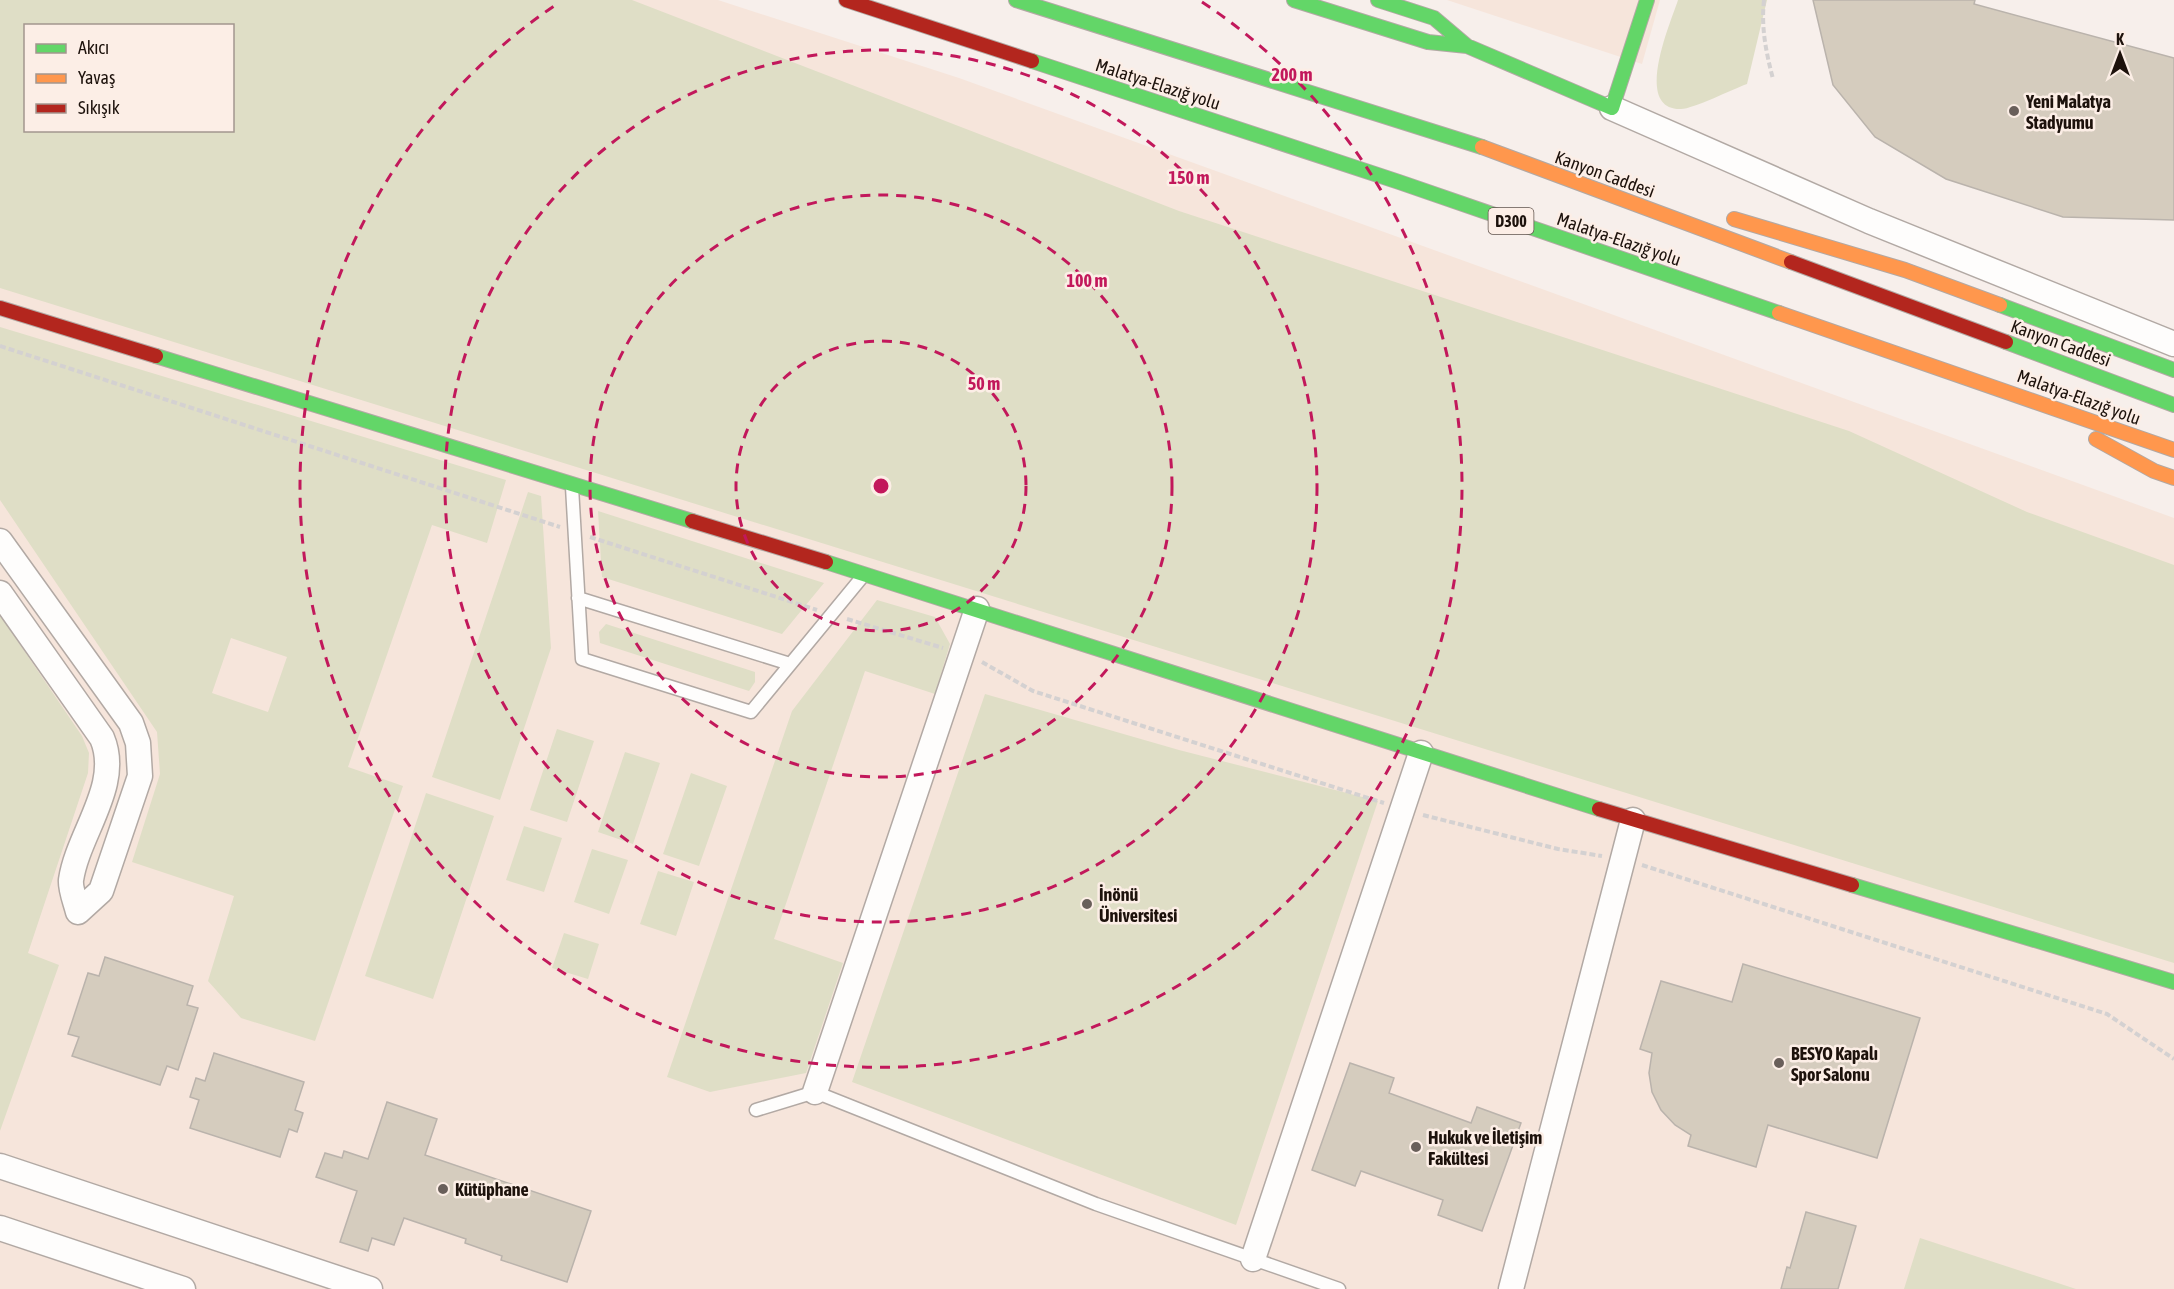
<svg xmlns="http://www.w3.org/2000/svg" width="2174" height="1289" font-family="'Asap Condensed',sans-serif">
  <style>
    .built { fill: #f6e5db; fill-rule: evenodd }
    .green { fill: #dfdec6; fill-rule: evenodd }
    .building { fill: #d5ccbe; stroke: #bab3ac; stroke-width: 1.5 }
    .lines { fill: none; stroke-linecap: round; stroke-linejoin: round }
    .lane-casing { stroke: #b2a9a4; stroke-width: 15 }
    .street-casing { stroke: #b2a9a4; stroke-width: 27 }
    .fast-casing { stroke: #b2a9a4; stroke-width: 16 }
    .slow-casing { stroke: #b2a9a4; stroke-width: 16 }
    .jam-casing { stroke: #b2a9a4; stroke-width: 16 }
    .path { stroke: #d4d1d1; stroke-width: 4; stroke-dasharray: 6 3; stroke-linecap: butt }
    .lane { stroke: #fefdfc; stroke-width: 12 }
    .street { stroke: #fefdfc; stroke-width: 24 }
    .fast { stroke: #63d668; stroke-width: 14 }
    .slow { stroke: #ff974d; stroke-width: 14 }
    .jam { stroke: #b3261e; stroke-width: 14 }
    .ring { fill: none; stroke: #c2185b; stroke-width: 3; stroke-dasharray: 10 8 }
    .poi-dot { fill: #695f5a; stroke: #fceee6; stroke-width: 2 }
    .labels { text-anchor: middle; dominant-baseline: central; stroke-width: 5; stroke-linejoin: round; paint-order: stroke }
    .shield { fill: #fceee6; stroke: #60544d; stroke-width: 1.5 }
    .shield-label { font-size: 16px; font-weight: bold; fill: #1d120c }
    .street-label { font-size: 18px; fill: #1d120c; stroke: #fceee6 }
    .poi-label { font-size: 18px; font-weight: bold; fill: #1d120c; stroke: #fceee6; text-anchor: start }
    .centre { fill: #c2185b; stroke: #fceee6; stroke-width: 3 }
    .ring-label { font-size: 18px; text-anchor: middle; font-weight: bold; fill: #c2185b; stroke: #fceee6; stroke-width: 5; stroke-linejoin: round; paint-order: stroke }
  </style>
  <rect width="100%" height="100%" fill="#f7efeb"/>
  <path class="built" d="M0,0H718L959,78L2174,518V1289H0ZM26,26H232V130H26Z
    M1447,0H1660L1642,64Z"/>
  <path class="green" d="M0,0H632L1179,211L1849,431L2027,512L2174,565V963L0,288ZM26,26H232V130H26Z
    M1678,0H1767L1747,84C1733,89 1693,109 1681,109C1632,110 1671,22 1678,0Z
    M0,327L506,480L487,543L432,525L348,767L403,786L315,1041L241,1018L208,981L234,896L132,862L160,774L157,732L0,500ZM231,638L287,657L268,712L212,693Z
    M528,492L541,496L551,648L500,800L432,777Z
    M598,511L824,583L782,634L602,577Z
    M877,600L935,617L950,644L935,694L865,671L774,939L843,963L806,1073L710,1092L667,1077L792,711Z
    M0,615L82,736L89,753L88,773L28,953L59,965L0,1131Z
    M606,624L755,672V682L749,691L600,643L599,632Z
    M985,694L1179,750L1378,801L1236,1225L852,1082Z
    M557,729L594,741L567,822L530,810Z
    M625,752L660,763L633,844L598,832Z
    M691,773L727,786L699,866L663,854Z
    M426,793L494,816L433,999L365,976Z
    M524,826L562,838L544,892L506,880Z
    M592,849L628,860L609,914L574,902Z
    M658,871L694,882L676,936L640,924Z
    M564,933L599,944L588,979L552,968Z
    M1920,1238L2076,1289H1904Z"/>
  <path class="building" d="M1813,0H1975L1974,4L2174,58V220L2063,217L1946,179L1875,137L1833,85Z
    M105,957L193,986L187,1005L198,1008L178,1070L167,1066L160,1085L72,1056L79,1037L68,1034L88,973L99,976Z
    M1743,964L1920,1018L1877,1158L1768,1125L1756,1167L1688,1146L1691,1135L1675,1125L1661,1110L1652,1092L1649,1073L1652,1053L1640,1049L1661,981L1732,1002Z
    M214,1053L304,1082L295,1110L303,1113L297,1132L289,1129L280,1157L190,1128L199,1100L190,1097L196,1078L205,1081Z
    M1350,1063L1394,1078L1389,1093L1471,1123L1477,1107L1521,1123L1482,1231L1438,1215L1443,1200L1361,1171L1355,1186L1312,1170Z
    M387,1102L437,1119L425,1155L591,1211L567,1282L501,1260L502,1256L465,1243L466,1239L404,1218L394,1245L372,1238L368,1251L340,1242L357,1191L316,1177L325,1153L342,1158L344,1151L368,1159Z
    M1806,1212L1856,1226L1838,1289H1781L1787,1267L1790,1268Z"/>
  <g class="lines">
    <g class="lane-casing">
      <path id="lane" d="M572,487L582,659L751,712L863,576
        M578,598L790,664
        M756,1110L815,1092L1096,1204L1339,1289"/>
    </g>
    <g class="street-casing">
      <path id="street" d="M1612,108L1869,221L2174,344
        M0,541L131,723L138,743L140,776L101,891L78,912C76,903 70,889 71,880C78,833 122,785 102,738L0,593
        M815,1092L977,609
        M0,1166L370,1289
        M0,1228L183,1289
        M1253,1259L1421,753
        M1511,1289L1633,820"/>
    </g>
    <g class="fast-casing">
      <path id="fast" d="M1016,0L1482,147
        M1294,0L1428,42L1467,46
        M1378,0L1434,18L1467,46L1612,108L1647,0
        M1032,61L1399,182L1779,313
        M2000,305L2174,370
        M2006,342L2174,405
        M156,356L692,521
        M826,562L1599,809
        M1852,885L2174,982"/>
    </g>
    <g class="slow-casing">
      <path id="slow" d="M1482,147L1791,262
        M1734,219L1905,270L2000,305
        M1779,313L2174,450
        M2096,439L2154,471L2174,478"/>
    </g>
    <g class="jam-casing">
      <path id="jam" d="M846,0L1032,61
        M1791,262L2006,342
        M0,308L156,356
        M692,521L826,562
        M1599,809L1852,885"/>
    </g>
    <path class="path" d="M1764,0C1761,28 1766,52 1773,79
      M0,346L560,527
      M590,537L817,610
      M847,619L943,648
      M982,662L1033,691L1384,803
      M1423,815L1558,849L1602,856
      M1642,865L2107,1014L2174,1059"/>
    <use href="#lane" class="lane"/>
    <use href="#street" class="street"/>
    <use href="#fast" class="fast"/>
    <use href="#slow" class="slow"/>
    <use href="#jam" class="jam"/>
  </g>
  <g class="ring">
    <circle cx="881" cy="486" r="145"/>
    <circle cx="881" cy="486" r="291"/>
    <circle cx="881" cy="486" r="436"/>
    <path d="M1202 2A581 581 0 1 1 560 2"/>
  </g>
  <g class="poi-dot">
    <circle cx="2014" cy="111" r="6"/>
    <circle cx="1087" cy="904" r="6"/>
    <circle cx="1779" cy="1063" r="6"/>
    <circle cx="1416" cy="1147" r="6"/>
    <circle cx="443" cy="1189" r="6"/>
  </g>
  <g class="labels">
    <rect class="shield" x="1488.5" y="208" width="45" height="26" rx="4.5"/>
    <g class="shield-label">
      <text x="1511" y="221">D300</text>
    </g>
    <g class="street-label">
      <text transform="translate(1158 84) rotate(18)">Malatya-Elazığ yolu</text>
      <text transform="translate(1605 174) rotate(20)">Kanyon Caddesi</text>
      <text transform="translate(1619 239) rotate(19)">Malatya-Elazığ yolu</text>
      <text transform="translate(2061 343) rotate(20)">Kanyon Caddesi</text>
      <text transform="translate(2079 397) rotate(20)">Malatya-Elazığ yolu</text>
    </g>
    <g class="poi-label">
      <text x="2026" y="101">Yeni Malatya<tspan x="2026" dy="21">Stadyumu</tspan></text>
      <text x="1099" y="894">İnönü<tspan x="1099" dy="21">Üniversitesi</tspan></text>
      <text x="1791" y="1053">BESYO Kapalı<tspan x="1791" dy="21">Spor Salonu</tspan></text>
      <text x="1428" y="1137">Hukuk ve İletişim<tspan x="1428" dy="21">Fakültesi</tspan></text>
      <text x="455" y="1189">Kütüphane</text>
    </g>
  </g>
  <circle cx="881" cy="486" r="9" class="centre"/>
  <g class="ring-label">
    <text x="1292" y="81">200 m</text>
    <text x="1189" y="184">150 m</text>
    <text x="1087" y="287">100 m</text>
    <text x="984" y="390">50 m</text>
  </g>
  <rect x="24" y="24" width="210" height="108" fill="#fceee6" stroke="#a3968f" stroke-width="1.5"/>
  <rect x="36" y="44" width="30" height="9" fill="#63d668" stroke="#a3968f" stroke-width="1.5"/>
  <text x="78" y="54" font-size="18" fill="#1d120c">Akıcı</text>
  <rect x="36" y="74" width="30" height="9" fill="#ff974d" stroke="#a3968f" stroke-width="1.5"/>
  <text x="78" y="84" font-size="18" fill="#1d120c">Yavaş</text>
  <rect x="36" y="104" width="30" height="9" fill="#b3261e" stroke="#a3968f" stroke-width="1.5"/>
  <text x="78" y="114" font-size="18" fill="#1d120c">Sıkışık</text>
  <g transform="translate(2120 54)" stroke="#fceee6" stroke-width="4.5" paint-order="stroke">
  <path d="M0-4.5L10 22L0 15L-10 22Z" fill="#1d120c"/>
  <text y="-9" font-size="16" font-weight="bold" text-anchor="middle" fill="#1d120c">K</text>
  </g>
</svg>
